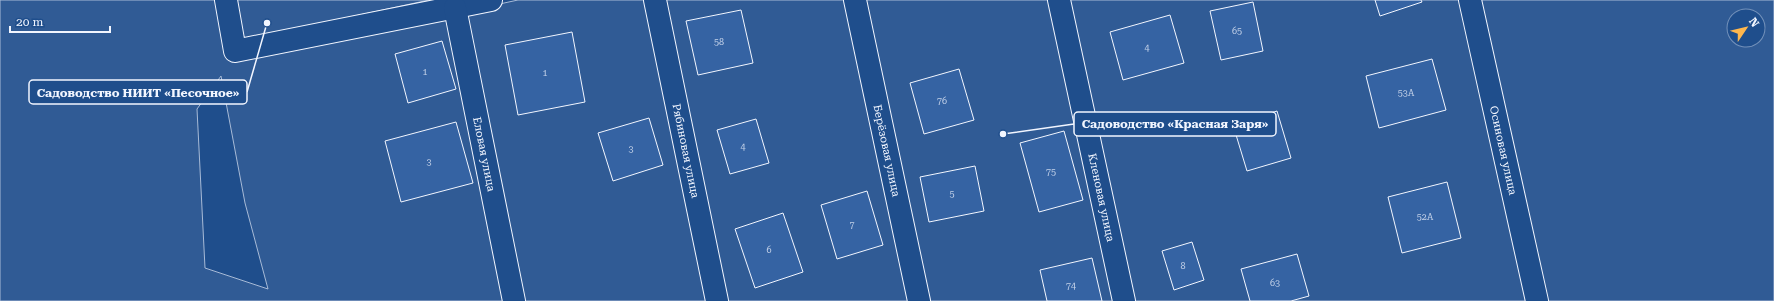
<svg xmlns="http://www.w3.org/2000/svg" width="1774" height="301" font-family="'Roboto Serif',serif">
  <style>
    .built { fill: #305b95; stroke: #a8bbd7; fill-rule: evenodd }
    .building { fill: #3563a3; stroke: #f2f6ff }
    .lines { fill: none; stroke-linecap: round; stroke-linejoin: round }
    .minor-casing { stroke: #f2f6ff; stroke-width: 24 }
    .minor { stroke: #1f4e8c; stroke-width: 22 }
    .labels { text-anchor: middle; dominant-baseline: central; stroke-width: 3; stroke-linejoin: round; paint-order: stroke }
    .number-label { font-size: 9px; fill: #c3d1e8 }
    .street-label { font-size: 11px; fill: #f2f6ff; stroke: #1f4e8c }
    .leader { fill: none; stroke: #f2f6ff; stroke-width: 1.5 }
    .callout-dot { fill: #f2f6ff; stroke: #1f4e8c; stroke-width: 1.5 }
    .callout { fill: #1f4e8c; stroke: #f2f6ff; stroke-width: 1.5 }
    .callout-label { font-size: 12px; text-anchor: middle; font-weight: bold; fill: #f2f6ff }
  </style>
  <rect width="100%" height="100%" fill="#1f4e8c"/>
  <path class="built" d="M0,0H429L234,42L232,62L518,0H1774V301H0ZM1734,16H1758V40H1734ZM221,76L245,203L268,289L205,268L197,109Z"/>
  <path class="building" d="M1375,0H1421L1422,2L1380,16Z
    M1253,2L1263,51L1221,60L1210,11Z
    M741,10L753,63L698,75L686,21Z
    M1170,15L1184,63L1123,80L1110,32Z
    M572,32L585,102L518,115L505,45Z
    M442,41L456,89L408,103L395,54Z
    M1432,59L1446,110L1379,128L1366,76Z
    M959,69L974,120L924,134L910,83Z
    M1277,111L1291,158L1247,171L1233,125Z
    M649,118L663,165L613,181L598,133Z
    M756,119L769,163L730,174L717,130Z
    M456,122L473,183L401,202L385,141Z
    M1064,131L1083,200L1039,212L1020,143Z
    M975,166L984,211L929,222L920,177Z
    M1447,182L1461,238L1402,253L1388,197Z
    M867,191L883,245L837,259L821,205Z
    M783,213L803,272L755,288L735,229Z
    M1192,242L1204,280L1174,290L1162,251Z
    M1297,254L1309,296L1291,301H1250L1241,269Z
    M1092,258L1102,301H1047L1040,270Z"/>
  <g class="lines">
    <g class="minor-casing">
      <g id="minor">
        <path d="M226,0L235,51L491,0"/>
        <path id="s1" d="M655,0L717,301"/>
        <path id="s2" d="M855,0L919,301"/>
        <path id="s3" d="M1059,0L1124,301"/>
        <path id="s4" d="M1470,0L1537,301"/>
        <path id="s5" d="M455,8L514,301"/>
      </g>
    </g>
    <use href="#minor" class="minor"/>
  </g>
  <g class="labels">
    <g class="number-label">
      <text x="1237" y="31">65</text>
      <text x="719" y="42">58</text>
      <text x="1147" y="48">4</text>
      <text x="425" y="72">1</text>
      <text x="545" y="73">1</text>
      <text x="1406" y="93">53А</text>
      <text x="942" y="101">76</text>
      <text x="743" y="147">4</text>
      <text x="631" y="149">3</text>
      <text x="429" y="162">3</text>
      <text x="1051" y="172">75</text>
      <text x="952" y="194">5</text>
      <text x="1425" y="217">52А</text>
      <text x="852" y="225">7</text>
      <text x="769" y="250">6</text>
      <text x="1183" y="266">8</text>
      <text x="1275" y="283">63</text>
      <text x="1071" y="286">74</text>
    </g>
    <g class="street-label">
      <text stroke="none"><textPath href="#s1" startOffset="154">Рябиновая улица</textPath></text>
      <text stroke="none"><textPath href="#s2" startOffset="154">Берёзовая улица</textPath></text>
      <text stroke="none"><textPath href="#s4" startOffset="154">Осиновая улица</textPath></text>
      <text stroke="none"><textPath href="#s5" startOffset="149">Еловая улица</textPath></text>
      <text stroke="none"><textPath href="#s3" startOffset="202">Кленовая улица</textPath></text>
    </g>
  </g>
  <path class="leader" d="M267 23L247 92M1003 134L1074 124"/>
  <g class="callout-dot">
    <circle cx="267" cy="23" r="4"/>
    <circle cx="1003" cy="134" r="4"/>
  </g>
  <g class="callout">
    <rect x="29" y="80" width="218" height="24" rx="4"/>
    <rect x="1074" y="112" width="202" height="24" rx="4"/>
  </g>
  <g class="callout-label">
    <text x="138" y="97">Садоводство НИИТ «Песочное»</text>
    <text x="1175" y="128">Садоводство «Красная Заря»</text>
  </g>
  <g transform="translate(1746 28) rotate(55)"><circle r="19" fill="#1f4e8c" stroke="#7391ba"/>
  <path d="M0-3L7 15L0 10L-7 15Z" fill="#ffb74d"/>
  <text y="-6" font-size="11" font-weight="bold" text-anchor="middle" fill="#f2f6ff">N</text>
  </g>
  <path d="M10 26v6h100v-6" fill="none" stroke="#f2f6ff" stroke-width="2"/>
  <text x="16" y="26" font-size="12" fill="#f2f6ff" stroke="#1f4e8c" stroke-width="3" paint-order="stroke">20 m</text>
</svg>
